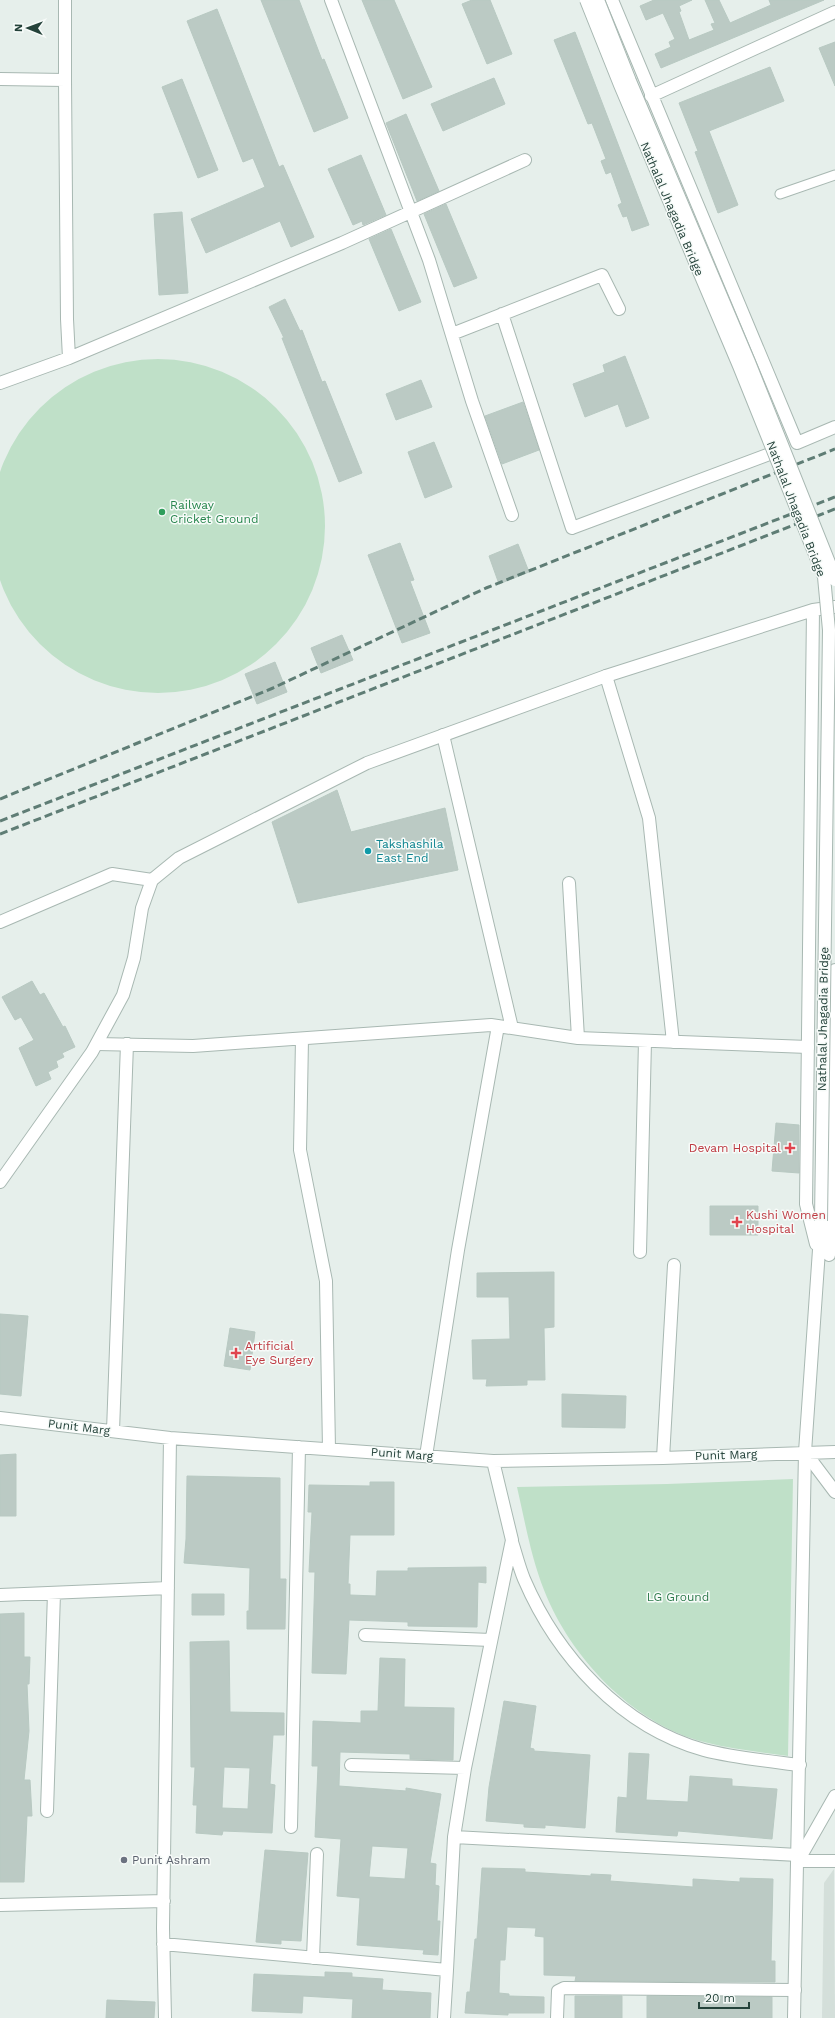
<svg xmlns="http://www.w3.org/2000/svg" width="835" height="2018" font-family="'Work Sans',sans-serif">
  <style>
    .built { fill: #d4dfda }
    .green { fill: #bfe0c8 }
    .building { fill: #bbcac4; stroke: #b8c9c2; fill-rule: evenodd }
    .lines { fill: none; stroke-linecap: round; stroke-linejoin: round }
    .service-casing { stroke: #a8b8b2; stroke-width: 11 }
    .minor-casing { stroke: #a8b8b2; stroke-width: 14 }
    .tertiary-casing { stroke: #a8b8b2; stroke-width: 14 }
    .service { stroke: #fff; stroke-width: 9 }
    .minor { stroke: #fff; stroke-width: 12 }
    .tertiary { stroke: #fff; stroke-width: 12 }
    .rail { stroke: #5f7d75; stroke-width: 3; stroke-dasharray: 8 4; stroke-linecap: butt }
    .tertiary-bridge-casing { stroke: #a8b8b2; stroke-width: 14; stroke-linecap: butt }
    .tertiary-bridge { stroke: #fff; stroke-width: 12 }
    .leisure-dot { fill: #2e9e5b; stroke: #f7fbf9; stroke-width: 1.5 }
    .culture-dot { fill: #0f9aa8; stroke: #f7fbf9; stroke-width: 1.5 }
    .health-dot { fill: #e0444e; stroke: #f7fbf9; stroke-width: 1.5 }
    .worship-dot { fill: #6b7280; stroke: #f7fbf9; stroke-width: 1.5 }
    .labels { text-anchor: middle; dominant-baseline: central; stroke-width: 3; stroke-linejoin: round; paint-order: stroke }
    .street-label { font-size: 12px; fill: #24423a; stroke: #f7fbf9 }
    .leisure-label { font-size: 12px; fill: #27864d; stroke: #f7fbf9; text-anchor: start }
    .culture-label { font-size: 12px; fill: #0d838f; stroke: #f7fbf9; text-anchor: start }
    .health-label { font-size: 12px; fill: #be3a42; stroke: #f7fbf9; text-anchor: start }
    .park-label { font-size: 12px; fill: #2d7a4b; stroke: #f7fbf9 }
    .worship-label { font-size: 12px; fill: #5b616d; stroke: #f7fbf9; text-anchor: start }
  </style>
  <rect width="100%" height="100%" fill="#e6efeb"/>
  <path class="built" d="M834,1869L835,2018H822L824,1883Z"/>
  <path class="green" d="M-9 526a167 167 0 1 1 334 0a167 167 0 1 1-334 0Z
    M793,1479L788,1756C760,1752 731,1749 704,1742C633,1724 570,1657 544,1590C531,1557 525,1522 517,1487L667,1484Z"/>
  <path class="building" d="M261,0H299L322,60L324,59L348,118L314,132Z
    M362,0H394L432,87L403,99Z
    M472,0H490L512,54L487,64L462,4Z
    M654,0H692L679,6L681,11L679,12L689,40L714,30L711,24L715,23L705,0H719L730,23L771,5L769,0H824L661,68L655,54L671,47L669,42L675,39L663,13L646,20L640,6Z
    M217,9L279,167L283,165L314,237L291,247L280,221L206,253L191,219L265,187L253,158L243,162L187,21Z
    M575,32L649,225L632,231L627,216L623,217L618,205L622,203L611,172L606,174L601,161L606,159L592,123L588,124L554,40Z
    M835,42V86L819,48Z
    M770,67L784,101L709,131L738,205L718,213L695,152L698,151L679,103Z
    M494,78L505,104L443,131L431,104Z
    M182,79L218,170L198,178L162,87Z
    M406,114L439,191L417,201L386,123Z
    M361,155L386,215L363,225L362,221L353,225L328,169Z
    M446,204L477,278L454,287L424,214Z
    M182,212L188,293L159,295L154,214Z
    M391,229L421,302L399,311L369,239Z
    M285,299L300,331L302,330L322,382L325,381L362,473L339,482L282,338H284L269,307Z
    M625,356L649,418L626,427L618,404L585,417L573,384L605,372L603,365Z
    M421,380L432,407L396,420L386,394Z
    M523,402L539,450L502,464L485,416Z
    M434,442L452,487L425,498L408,452Z
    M400,543L414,580L410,581L430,633L402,643L368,555Z
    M518,544L529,572L499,584L489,556Z
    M342,635L353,660L321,673L311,648Z
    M275,662L287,692L257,704L245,674Z
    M337,790L351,832L445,808L458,870L298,903L272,822Z
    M32,981L40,995L44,993L63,1027L65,1026L75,1047L62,1053L64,1057L56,1061L58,1067L48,1072L51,1079L36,1086L19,1048L34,1040L21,1017L15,1020L2,997Z
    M776,1123L799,1125V1173L772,1171Z
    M710,1206H758V1235H710Z
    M554,1272V1327L544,1328L545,1380H527V1385L486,1386L487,1379H473L472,1340L510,1339L509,1297H477V1273Z
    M0,1314L28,1316L21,1396L0,1394Z
    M230,1328L255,1332L250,1370L224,1366Z
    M562,1394L626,1396L625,1428L562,1427Z
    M16,1454V1516H0V1455Z
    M187,1476L280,1478V1579H286L285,1629H247V1611H249L250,1568L184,1563L186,1539Z
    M370,1482H394V1535H350L348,1584H350V1595L376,1596L377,1571H408V1568L486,1567V1583L478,1582L477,1627L408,1626V1622L349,1620L346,1674L312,1673L315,1572H309L312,1512H308L309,1485L370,1486Z
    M192,1594H224V1615H192Z
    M24,1613V1657H30L29,1684H27L29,1731L24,1780H30L32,1816H27L24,1882H0V1614Z
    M229,1641L230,1712L284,1713V1735H273L270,1784L275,1785L272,1833L223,1831L222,1835L196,1833L197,1805H193L195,1767H191L190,1642ZM224,1767L250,1768L248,1809L222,1808Z
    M380,1658L405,1659L404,1707L454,1708L453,1760L410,1759V1754L340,1752L339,1786L406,1791V1788L441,1794L430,1863L436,1864L435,1885L439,1886L437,1921H440L438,1955L423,1954L424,1950L357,1945L360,1898L337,1896L341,1839L315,1837L318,1766H312L313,1721L361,1723V1711H378ZM372,1846L408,1848L405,1879L369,1877Z
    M504,1701L536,1706L530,1748L534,1749V1751L590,1755L585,1828L545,1825V1828L524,1827V1824L486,1821L489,1787Z
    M629,1753L649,1754L646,1800L688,1802L690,1776L732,1779V1786L777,1789L772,1839L678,1831L677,1836L616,1832L618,1797L627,1798Z
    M265,1850L308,1853L301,1941L281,1940V1944L256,1942Z
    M482,1868L525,1869V1872L591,1876V1874L611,1875L610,1881L693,1887V1879L740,1882V1878L773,1879L771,1961H775V1982L575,1981L576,1976L544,1975V1937L535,1936L536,1928L507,1927L505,1960H500L499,1993L509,1994V1996L544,1997V2013H508V2015L465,2013L467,1992H470L475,1939H477Z
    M325,1972L352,1973V1977L383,1979L382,1990L431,1993L430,2018H352L353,1999L303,1996L302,2013L252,2011L254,1974L325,1977Z
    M575,1996H622V2018H575Z
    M647,1996L772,1997V2018H647Z
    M107,2000L155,2002L154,2018H106Z"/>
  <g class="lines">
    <g class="service-casing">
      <path id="service" d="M780,194L835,175"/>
    </g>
    <g class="minor-casing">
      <path id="minor" d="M331,0L429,260L472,401L512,515
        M612,0L797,443L835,427
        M0,79L65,80V0
        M651,96L835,12
        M502,314L572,528L783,449
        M452,334L602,275L619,309
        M69,358L342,243L525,160
        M0,383L69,358L67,319L65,80
        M606,676L649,818L673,1042
        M443,735L512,1028
        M569,883L578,1038
        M0,922L112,874L152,880
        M302,1039L300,1150L326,1281L329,1449
        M97,1044L193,1046L491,1025L578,1038L808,1047
        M640,1252L645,1041
        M0,1418L170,1438L493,1461L663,1458L835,1452
        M113,1431L127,1044
        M805,1452L835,1492
        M426,1456L458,1250L498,1026
        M663,1458L674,1265
        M493,1461L512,1540L465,1768L454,1837L798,1855
        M512,1542C516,1554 519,1567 524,1579C557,1656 621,1727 704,1750C735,1758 768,1761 800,1765
        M0,1595L168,1588
        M365,1635L491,1640
        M351,1765L465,1768
        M835,1796L798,1861H835
        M47,1811L54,1593
        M291,1827L299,1447
        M0,1905L164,1901
        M163,1944L447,1970L454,1837
        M313,1958L317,1854
        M165,2018L163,1928L170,1438
        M444,2018L447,1970
        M557,2018L558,1991L564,1988L795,1990"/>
    </g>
    <g class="tertiary-casing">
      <path id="tertiary" d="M813,610L806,1204L816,1244
        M0,1182L92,1052L123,995L134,958L142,908L152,880L179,858L367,763L606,676L813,610L835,607
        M829,1255L832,1221L835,970
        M794,2018L805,1452L821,1221"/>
    </g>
    <use href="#service" class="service"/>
    <use href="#minor" class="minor"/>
    <use href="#tertiary" class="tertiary"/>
    <path class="rail" d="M0,799L273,688L486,588L835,449
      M0,821L835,497
      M0,834L835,509"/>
    <g class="tertiary-bridge-casing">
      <path id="tertiary-bridge" d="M586,0L620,85L739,366L824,577L829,630L821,1221
        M598,0L630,81L749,362L834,575L835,580"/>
    </g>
    <use href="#tertiary-bridge" class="tertiary-bridge"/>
  </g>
  <circle class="leisure-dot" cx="162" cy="512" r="4"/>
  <circle class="culture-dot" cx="368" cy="851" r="4"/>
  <g class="health-dot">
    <path d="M788 1142h4v4h4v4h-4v4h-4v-4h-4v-4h4z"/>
    <path d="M735 1216h4v4h4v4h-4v4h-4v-4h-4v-4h4z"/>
    <path d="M234 1347h4v4h4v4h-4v4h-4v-4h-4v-4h4z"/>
  </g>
  <circle class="worship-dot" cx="124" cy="1860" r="4"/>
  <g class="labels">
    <g class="street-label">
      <text transform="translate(672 209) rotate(67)">Nathalal Jhagadia Bridge</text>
      <text transform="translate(796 509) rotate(69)">Nathalal Jhagadia Bridge</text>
      <text transform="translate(823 1019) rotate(-89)">Nathalal Jhagadia Bridge</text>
      <text transform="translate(79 1427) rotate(7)">Punit Marg</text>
      <text transform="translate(402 1454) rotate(4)">Punit Marg</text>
      <text transform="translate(726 1455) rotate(-2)">Punit Marg</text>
    </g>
    <g class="leisure-label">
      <text x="170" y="505">Railway<tspan x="170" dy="14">Cricket Ground</tspan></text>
    </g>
    <g class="culture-label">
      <text x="376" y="844">Takshashila<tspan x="376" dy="14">East End</tspan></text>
    </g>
    <g class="health-label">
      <text x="781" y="1148" text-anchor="end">Devam Hospital</text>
      <text x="746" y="1215">Kushi Women<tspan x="746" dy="14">Hospital</tspan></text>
      <text x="245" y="1346">Artificial<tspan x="245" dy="14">Eye Surgery</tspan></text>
    </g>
    <g class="park-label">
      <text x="678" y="1597">LG Ground</text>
    </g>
    <g class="worship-label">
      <text x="132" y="1860">Punit Ashram</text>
    </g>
  </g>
  <g transform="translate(28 28) rotate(271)" stroke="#f7fbf9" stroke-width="3" paint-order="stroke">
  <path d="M0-3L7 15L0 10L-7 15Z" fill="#24423a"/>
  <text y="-6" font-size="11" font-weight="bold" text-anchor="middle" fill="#24423a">N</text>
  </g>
  <path d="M699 2002v6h50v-6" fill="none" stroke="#24423a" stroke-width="2"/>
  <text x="705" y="2002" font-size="12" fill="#24423a" stroke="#f7fbf9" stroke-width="3" paint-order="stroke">20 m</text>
</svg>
